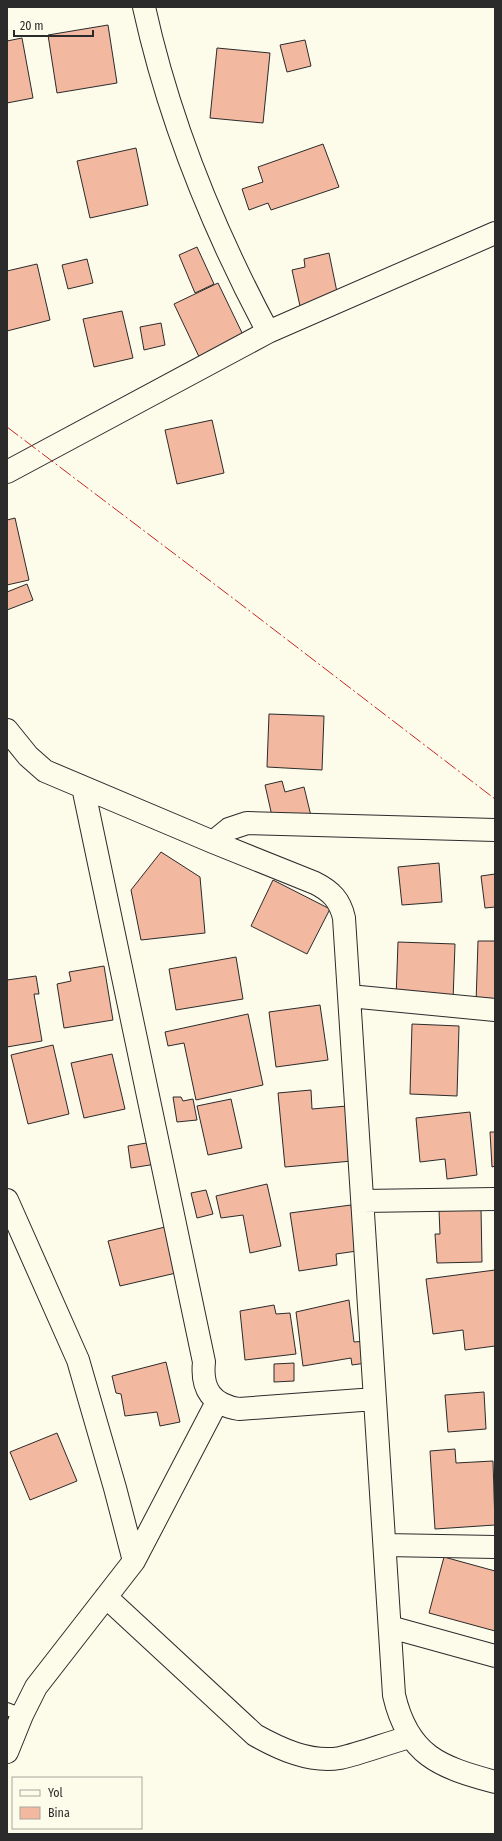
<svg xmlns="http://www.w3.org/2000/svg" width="502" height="1841" font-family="'Fira Sans Condensed',sans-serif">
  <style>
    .building { fill: #f2b8a0; stroke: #2b2b2b }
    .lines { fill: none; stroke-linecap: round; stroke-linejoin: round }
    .service-casing { stroke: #2b2b2b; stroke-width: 14 }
    .minor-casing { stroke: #2b2b2b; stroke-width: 24 }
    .service { stroke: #fdfbea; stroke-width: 12 }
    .minor { stroke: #fdfbea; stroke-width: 22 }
    .power { stroke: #c62828; stroke-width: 1; stroke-dasharray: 14 3 2 3; stroke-linecap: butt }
  </style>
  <rect width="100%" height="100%" fill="#fdfbea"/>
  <path class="building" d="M108,25L117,83L57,93L48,35Z
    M22,38L33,98L7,103V41Z
    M305,40L311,66L287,72L280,45Z
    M217,48L270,53L263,123L210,118Z
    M323,144L339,187L271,210L268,203L249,210L242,189L263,182L258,167Z
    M136,148L148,205L90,218L77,161Z
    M197,247L214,284L195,293L179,255Z
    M329,253L338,297L300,306L292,270L305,267L304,259Z
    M87,259L93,283L68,289L62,265Z
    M37,264L50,320L7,331V271Z
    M218,283L245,339L201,361L174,304Z
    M122,311L133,358L94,367L83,319Z
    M161,323L165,345L144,350L140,327Z
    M212,420L224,473L177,484L165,430Z
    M15,518L29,580L7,585V520Z
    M27,584L33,600L7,610V592Z
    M269,714L324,716L322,770L267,767Z
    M282,781L285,792L304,787L311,816H272L265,785Z
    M161,852L200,877L205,933L141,940L131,890Z
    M439,863L442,902L402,905L398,867Z
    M495,874V907L485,908L481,876Z
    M273,880L330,909L307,954L251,926Z
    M478,941H495V1005L476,1004Z
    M398,942L455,944L453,1001L396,999Z
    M236,957L243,999L176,1010L169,969Z
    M104,966L113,1020L64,1028L57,984L71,981L69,972Z
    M36,976L39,994H34L42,1041L7,1047V980Z
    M320,1005L328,1060L276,1067L269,1012Z
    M248,1014L263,1085L196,1100L184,1043L168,1046L165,1032Z
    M412,1024L459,1026L457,1096L410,1094Z
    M53,1045L69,1114L28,1124L11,1055Z
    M112,1054L125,1109L84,1118L71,1063Z
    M311,1090L312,1109L347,1106L352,1161L285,1167L278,1093Z
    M173,1097H181L183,1101L193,1099L197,1120L177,1122Z
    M231,1099L242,1148L208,1155L197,1106Z
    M470,1112L477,1175L447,1179L445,1159L420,1162L416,1118Z
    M490,1132H495V1166L492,1167Z
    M153,1142L156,1164L131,1168L128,1146Z
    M267,1184L281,1246L250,1253L243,1215L221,1218L216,1196Z
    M206,1190L213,1214L197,1218L191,1193Z
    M351,1205L357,1251L336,1254L337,1265L299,1271L290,1213Z
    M481,1208L482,1262L437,1263L435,1234H440L439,1210Z
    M165,1227L176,1273L120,1286L108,1241Z
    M495,1270V1346L465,1350L463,1330L433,1334L426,1279Z
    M349,1300L354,1342L367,1341L366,1363L352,1365L351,1358L303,1366L296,1312Z
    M274,1305L276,1314L290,1313L296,1354L245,1360L240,1311Z
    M166,1362L180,1422L160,1426L157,1412L125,1416L121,1394L116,1393L112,1376Z
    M294,1363V1381L274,1382V1364Z
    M484,1392L486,1429L448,1432L445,1395Z
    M57,1433L77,1481L30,1500L10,1452Z
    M455,1449L456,1463L493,1461L495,1525L435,1529L430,1451Z
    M444,1557L495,1571V1631L429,1613Z"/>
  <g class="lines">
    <g class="service-casing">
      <path id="service" d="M7,1709L22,1715"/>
    </g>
    <g class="minor-casing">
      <path id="minor" d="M144,7C169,121 213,229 268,332
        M7,472L268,332L495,233
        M7,730L28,756L45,771L213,842L315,883C331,891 340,900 344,918L394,1695C408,1756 440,1767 495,1782
        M83,787L204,1362C201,1389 212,1405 239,1409L375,1399
        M213,842L229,829L247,823L495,830
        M349,996L495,1010
        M7,1200L78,1360L115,1488L134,1561
        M363,1201L495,1199
        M385,1545L495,1547
        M106,1597L255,1735C280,1749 310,1763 340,1758C363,1753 387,1743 410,1737
        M390,1627L495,1656
        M7,1752L22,1715L36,1687L134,1561L217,1402"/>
    </g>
    <use href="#service" class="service"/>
    <use href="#minor" class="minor"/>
    <path class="power" d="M7,427L238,602L495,799"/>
  </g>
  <rect width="502" height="1841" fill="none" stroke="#2b2b2b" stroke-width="16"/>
  <rect x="12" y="1777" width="130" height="52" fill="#fdfbea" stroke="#a9a89e"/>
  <rect x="20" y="1790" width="20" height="6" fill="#fdfbea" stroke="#a9a89e"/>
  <text x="48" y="1797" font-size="12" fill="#2b2b2b">Yol</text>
  <rect x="20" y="1807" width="20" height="12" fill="#f2b8a0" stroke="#a9a89e"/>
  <text x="48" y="1817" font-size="12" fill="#2b2b2b">Bina</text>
  <path d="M14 30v6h79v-6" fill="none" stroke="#2b2b2b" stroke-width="2"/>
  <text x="20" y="30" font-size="12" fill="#2b2b2b" stroke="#fdfbea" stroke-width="3" paint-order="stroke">20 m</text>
</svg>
